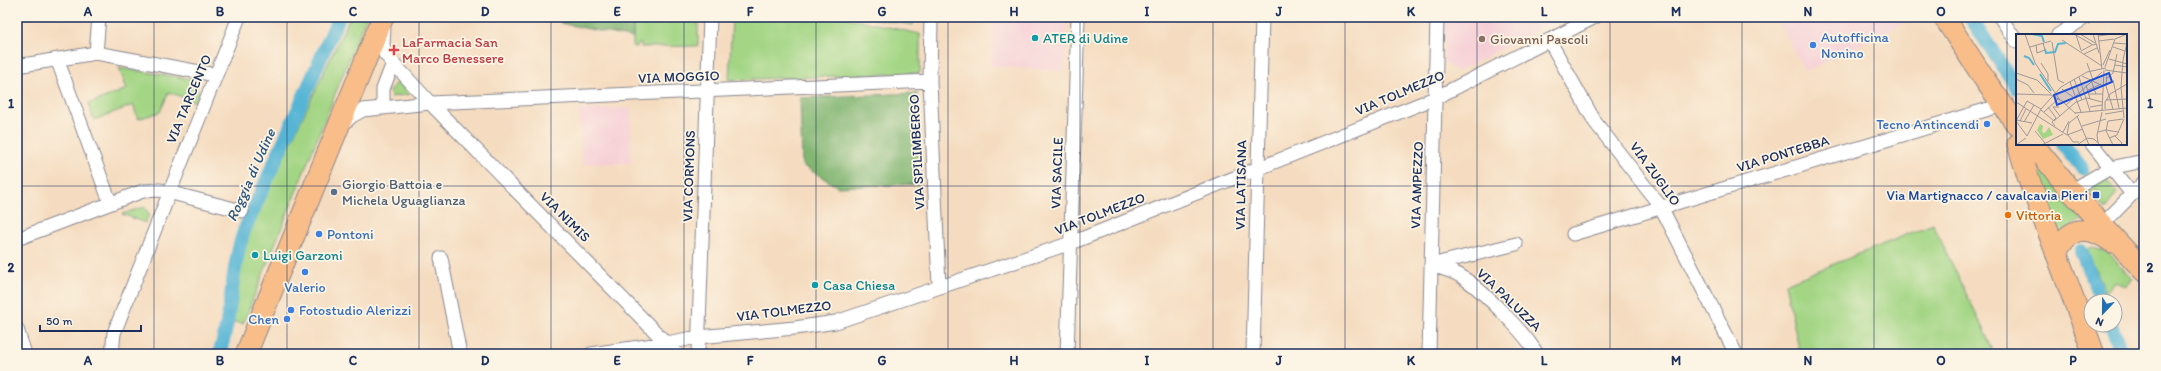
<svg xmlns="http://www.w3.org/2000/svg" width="2161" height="371" font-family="Itim,sans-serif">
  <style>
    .built { fill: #f6cfd6 }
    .green { fill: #a3d584; stroke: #5f8271 }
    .forest { fill: #82b672; stroke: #4e7268 }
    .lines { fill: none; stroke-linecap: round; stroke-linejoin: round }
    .canal { stroke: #57b5d5; stroke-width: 14 }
    .minor-casing { stroke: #88868f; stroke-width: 15 }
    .primary-casing { stroke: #88868f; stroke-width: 23 }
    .minor { stroke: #fff; stroke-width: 13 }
    .primary { stroke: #f8bd89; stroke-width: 21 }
    .grid { fill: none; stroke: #1b2f5e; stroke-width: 1; stroke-opacity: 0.55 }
    .culture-dot { fill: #0f9aa8; stroke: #fcf5e5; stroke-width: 1.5 }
    .education-dot { fill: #8d6e63; stroke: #fcf5e5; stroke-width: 1.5 }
    .shop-dot { fill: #3f7fe0; stroke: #fcf5e5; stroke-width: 1.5 }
    .health-dot { fill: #e0444e; stroke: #fcf5e5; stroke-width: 1.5 }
    .service-dot { fill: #5c6f8a; stroke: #fcf5e5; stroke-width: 1.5 }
    .transit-dot { fill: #1a4fb4; stroke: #fcf5e5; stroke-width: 1.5 }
    .food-dot { fill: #e8710a; stroke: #fcf5e5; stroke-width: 1.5 }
    .labels { text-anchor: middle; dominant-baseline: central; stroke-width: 3.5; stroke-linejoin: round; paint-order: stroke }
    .shop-label { font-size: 14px; fill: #366cbe; stroke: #fcf5e5; text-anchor: start }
    .culture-label { font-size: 14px; fill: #0d838f; stroke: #fcf5e5; text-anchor: start }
    .education-label { font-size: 14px; fill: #785e54; stroke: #fcf5e5; text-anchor: start }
    .health-label { font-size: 14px; fill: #be3a42; stroke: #fcf5e5; text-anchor: start }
    .street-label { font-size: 14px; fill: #1b2f5e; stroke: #fcf5e5 }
    .service-label { font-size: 14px; fill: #4e5e75; stroke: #fcf5e5; text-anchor: start }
    .transit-label { font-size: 14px; fill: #164399; stroke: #fcf5e5; text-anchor: end }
    .food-label { font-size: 14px; fill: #c56008; stroke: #fcf5e5; text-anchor: start }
    .water-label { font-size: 15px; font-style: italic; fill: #2d5782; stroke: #fcf5e5 }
    .inset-river { fill: none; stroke: #57b5d5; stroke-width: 2 }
    .inset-road { fill: none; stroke: #9e9799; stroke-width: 1 }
    .view { fill: #1d4ed8; fill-opacity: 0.15; stroke: #1d4ed8; stroke-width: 2 }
    .inset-edge { fill: none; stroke: #1b2f5e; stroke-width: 2 }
    .neatline { fill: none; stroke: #1b2f5e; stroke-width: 1.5 }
    .grid-label { font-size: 13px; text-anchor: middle; font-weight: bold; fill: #1b2f5e }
  </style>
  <rect width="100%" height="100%" fill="#fcf5e5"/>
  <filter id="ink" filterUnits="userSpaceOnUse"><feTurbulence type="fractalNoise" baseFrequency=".025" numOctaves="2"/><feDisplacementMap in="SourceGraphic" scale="8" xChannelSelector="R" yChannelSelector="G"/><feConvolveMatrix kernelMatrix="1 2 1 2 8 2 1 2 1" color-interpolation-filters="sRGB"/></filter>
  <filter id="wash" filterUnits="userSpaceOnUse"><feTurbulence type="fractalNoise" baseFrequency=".012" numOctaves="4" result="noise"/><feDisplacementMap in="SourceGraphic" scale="16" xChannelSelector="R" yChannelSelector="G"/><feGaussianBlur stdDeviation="0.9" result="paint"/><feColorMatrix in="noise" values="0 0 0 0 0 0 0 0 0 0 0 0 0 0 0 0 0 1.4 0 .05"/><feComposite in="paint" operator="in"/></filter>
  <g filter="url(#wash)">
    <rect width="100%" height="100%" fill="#f5dcc0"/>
    <path class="built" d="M993,17H1067L1065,71L991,66Z
      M1445,17H1563L1457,72L1444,62Z
      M1776,17H1916L1805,72Z
      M631,108V163L582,164L579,110Z"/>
    <path class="green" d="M350,17H366L243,324L230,321L237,268L244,241Z
      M633,17H698V46L641,47V44H638L637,47H633Z
      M732,17H844L920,34V73L729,80Z
      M861,17H914L913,25Z
      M119,68L191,79L199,93L195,102L169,92L160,112L138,119L133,105L94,120L88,104L127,89Z
      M397,81L410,94L391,97L390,90Z
      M2028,144L2086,220L2079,221L2057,237Z
      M2106,179L2117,193L2105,209L2097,200L2101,196L2096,190L2091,193L2086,187Z
      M144,207L149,214L145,223L122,214Z
      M1933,224L1995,354H1800L1785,284Z
      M2093,248L2107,252L2133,279L2125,286L2115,282L2106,292L2087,250Z"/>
    <path class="forest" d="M562,17H633V38L560,23Z
      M917,93L920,184L838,187L802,165L800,98Z"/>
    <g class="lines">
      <path class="canal" d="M1970,17L2017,88
        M2063,144L2082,168
        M2081,251L2101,301
        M2111,325L2122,354
        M219,354C233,314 230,271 244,231L339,17"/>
    </g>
  </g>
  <g filter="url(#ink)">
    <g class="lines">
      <g class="minor-casing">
        <path id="minor" d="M931,17L930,81L939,286
          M2000,17L2017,42
          M384,29L383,44L385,54L430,103L677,354
          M2058,35L2086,17
          M1549,40L1595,122L1661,207L1736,354
          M96,53L99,17
          M57,59L110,202
          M17,66L96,53L216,75
          M383,108V89L393,63
          M341,126L352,116L363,110L430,103L930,81
          M2092,144L2132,194
          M2071,191L2110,168L2144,161
          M2102,225L2144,182
          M1573,234L2002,105
          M17,239L143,191L160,190L242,211
          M441,258L460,354
          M1431,265C1443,269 1455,271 1465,279C1484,292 1526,334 1537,354
          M1431,265L1516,244
          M17,329L25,354
          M112,354L114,333L239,17
          M591,354L667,343L698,337L795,328L836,322L1071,243L1435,98L1595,17
          M698,354L710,17
          M1067,354L1078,17
          M1253,354L1262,17
          M1429,354L1437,17"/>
      </g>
      <g class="primary-casing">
        <path id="primary" d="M1944,17L1985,80L2017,125
          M2018,144L2029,180L2094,354
          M2033,144L2071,191L2144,271
          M2056,253C2070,225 2088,225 2112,242
          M246,354L383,17"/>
      </g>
      <use href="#minor" class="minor"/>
      <use href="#primary" class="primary"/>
    </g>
  </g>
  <path class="grid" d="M154,17V354M287,17V354M419,17V354M551,17V354M684,17V354M816,17V354M948,17V354M1080,17V354M1213,17V354M1345,17V354M1477,17V354M1610,17V354M1742,17V354M1874,17V354M2007,17V354M17,186H2144"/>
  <g class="culture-dot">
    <circle cx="1035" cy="38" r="4"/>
    <circle cx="255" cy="255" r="4"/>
    <circle cx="815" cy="285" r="4"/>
  </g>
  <circle class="education-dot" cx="1482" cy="39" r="4"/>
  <g class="shop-dot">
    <circle cx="1813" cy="45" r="4"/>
    <circle cx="1987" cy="124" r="4"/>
    <circle cx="319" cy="234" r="4"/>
    <circle cx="305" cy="272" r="4"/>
    <circle cx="291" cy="310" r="4"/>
    <circle cx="287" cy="319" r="4"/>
  </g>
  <path class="health-dot" d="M392 44h4v4h4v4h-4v4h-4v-4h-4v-4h4z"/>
  <circle class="service-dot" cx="334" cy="192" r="4"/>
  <rect class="transit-dot" x="2092" y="191" width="8" height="8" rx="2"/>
  <circle class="food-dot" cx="2008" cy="215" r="4"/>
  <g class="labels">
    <g class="shop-label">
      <text x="1821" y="37">Autofficina<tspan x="1821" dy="16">Nonino</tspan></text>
      <text x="1979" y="124" text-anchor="end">Tecno Antincendi</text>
      <text x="327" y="234">Pontoni</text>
      <text x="305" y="287" text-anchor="middle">Valerio</text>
      <text x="299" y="310">Fotostudio Alerizzi</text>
      <text x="279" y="319" text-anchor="end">Chen</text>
    </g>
    <g class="culture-label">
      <text x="1043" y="38">ATER di Udine</text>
      <text x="263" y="255">Luigi Garzoni</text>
      <text x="823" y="285">Casa Chiesa</text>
    </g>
    <g class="education-label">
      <text x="1490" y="39">Giovanni Pascoli</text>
    </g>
    <g class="health-label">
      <text x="402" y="42">LaFarmacia San<tspan x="402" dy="16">Marco Benessere</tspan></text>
    </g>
    <g class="street-label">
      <text transform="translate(679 77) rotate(-2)">VIA MOGGIO</text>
      <text transform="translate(1400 93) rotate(-23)">VIA TOLMEZZO</text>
      <text transform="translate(189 99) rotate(-67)">VIA TARCENTO</text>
      <text transform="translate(917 152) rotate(-93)">VIA SPILIMBERGO</text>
      <text transform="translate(1783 154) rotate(-17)">VIA PONTEBBA</text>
      <text transform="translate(1057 173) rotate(-88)">VIA SACILE</text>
      <text transform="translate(1655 174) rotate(54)">VIA ZUGLIO</text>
      <text transform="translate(689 176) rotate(-88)">VIA CORMONS</text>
      <text transform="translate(1241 185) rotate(-89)">VIA LATISANA</text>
      <text transform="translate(1417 185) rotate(-88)">VIA AMPEZZO</text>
      <text transform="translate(1100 214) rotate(-21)">VIA TOLMEZZO</text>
      <text transform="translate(565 217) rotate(45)">VIA NIMIS</text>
      <text transform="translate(1509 300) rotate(44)">VIA PALUZZA</text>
      <text transform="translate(784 311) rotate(-7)">VIA TOLMEZZO</text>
    </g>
    <g class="service-label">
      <text x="342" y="184">Giorgio Battoia e<tspan x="342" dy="16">Michela Uguaglianza</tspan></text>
    </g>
    <g class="transit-label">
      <text x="2088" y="195">Via Martignacco / cavalcavia Pieri</text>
    </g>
    <g class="food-label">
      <text x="2016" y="215">Vittoria</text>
    </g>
    <g class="water-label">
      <text transform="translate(251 175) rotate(-66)">Roggia di Udine</text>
    </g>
  </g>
  <g transform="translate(2016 34)">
    <rect width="111" height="111" fill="#f5dcc0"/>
    <path d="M24,90L27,92L26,98L29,99L33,93L37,101L27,105L21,96Z" fill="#a3d584"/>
    <path class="inset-river" d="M16,0L26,2L28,8M29,15L30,19L39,18L42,10L50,9M8,22L13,24L18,31M24,40L35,57"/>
    <path class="inset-road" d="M9,0L19,29L44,66M58,0L77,11L80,10M64,0L79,9M77,0L83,19M82,0L86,35M60,1L65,16M82,2L96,0M46,6L86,32M83,7L98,5M36,8L42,46L48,49M98,9L111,10M20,11L21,19L29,16L27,9M14,13L35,7M97,13L109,17M65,17L76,11M68,20L81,14M93,25L111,30M25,29L32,40V47M71,29L77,46M87,31L94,16M99,31L111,33M89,33L99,5L111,0M89,36L111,39M0,39L21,46L35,60M91,39L90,52L97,75M66,42L87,52M63,43L74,77M0,45L12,51L18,59M58,45L66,66M90,45L97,39L101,20M75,46L80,60M97,46L103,74M54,48L65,78M70,51L74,65M46,55L57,63M72,56L85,50M0,60L35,61L46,67L60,80M73,60H87M90,66L111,65M0,68L51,101M50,71L86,38M32,73L40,84L36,88L39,92M43,73H37L44,82M74,73L86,71M89,75V68L94,60L111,50M25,76L38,87L60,68L71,64L86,68M86,77L88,36M28,78L42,65M59,79L111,74M89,80L107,77M61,82L73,111M108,84L105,53L107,26L111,9M0,86L16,89M0,87L11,67L25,75M0,87L11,102M4,87L10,75M92,87L90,97L97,111M92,87L107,85M8,88L18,71M66,92L90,85M19,97L29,109M47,98L53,87M82,98L90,96L102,98M51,101L67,95M51,101L53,89L63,81M52,101L57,108H63M11,102L25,75L45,53L71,38L90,34M99,102L106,109L104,111M71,104L78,105L84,111M93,104L101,101L108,85M82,109L81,101L86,78M0,111L10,104M26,111L47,100M61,111L71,104"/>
    <path class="view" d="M93,39L96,48L41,71L38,61Z"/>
    <rect width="111" height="111" class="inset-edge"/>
  </g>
  <rect width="2161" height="371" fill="none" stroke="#fcf5e5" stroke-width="44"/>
  <g transform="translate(2103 313) rotate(202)"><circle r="19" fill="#fcf5e5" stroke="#a2a6af"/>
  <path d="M0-3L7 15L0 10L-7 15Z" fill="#1f6fb2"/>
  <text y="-6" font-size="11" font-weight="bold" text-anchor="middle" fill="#1b2f5e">N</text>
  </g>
  <path d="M40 325v6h101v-6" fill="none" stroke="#1b2f5e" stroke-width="2"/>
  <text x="46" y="325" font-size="12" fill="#1b2f5e" stroke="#fcf5e5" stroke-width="3" paint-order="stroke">50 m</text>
  <rect x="22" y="22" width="2117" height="327" class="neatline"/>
  <g class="grid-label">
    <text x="88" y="16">A</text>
    <text x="220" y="16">B</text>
    <text x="353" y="16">C</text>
    <text x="485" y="16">D</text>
    <text x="617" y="16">E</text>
    <text x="750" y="16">F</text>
    <text x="882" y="16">G</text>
    <text x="1014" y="16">H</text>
    <text x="1147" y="16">I</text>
    <text x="1279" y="16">J</text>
    <text x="1411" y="16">K</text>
    <text x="1544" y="16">L</text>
    <text x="1676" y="16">M</text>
    <text x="1808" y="16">N</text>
    <text x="1941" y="16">O</text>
    <text x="2073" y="16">P</text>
    <text x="11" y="108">1</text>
    <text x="2150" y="108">1</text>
    <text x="11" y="272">2</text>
    <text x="2150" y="272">2</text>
    <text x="88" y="365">A</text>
    <text x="220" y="365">B</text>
    <text x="353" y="365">C</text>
    <text x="485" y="365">D</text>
    <text x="617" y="365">E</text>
    <text x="750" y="365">F</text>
    <text x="882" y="365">G</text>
    <text x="1014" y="365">H</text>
    <text x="1147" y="365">I</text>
    <text x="1279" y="365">J</text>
    <text x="1411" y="365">K</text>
    <text x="1544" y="365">L</text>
    <text x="1676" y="365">M</text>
    <text x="1808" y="365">N</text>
    <text x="1941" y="365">O</text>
    <text x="2073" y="365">P</text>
  </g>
</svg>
